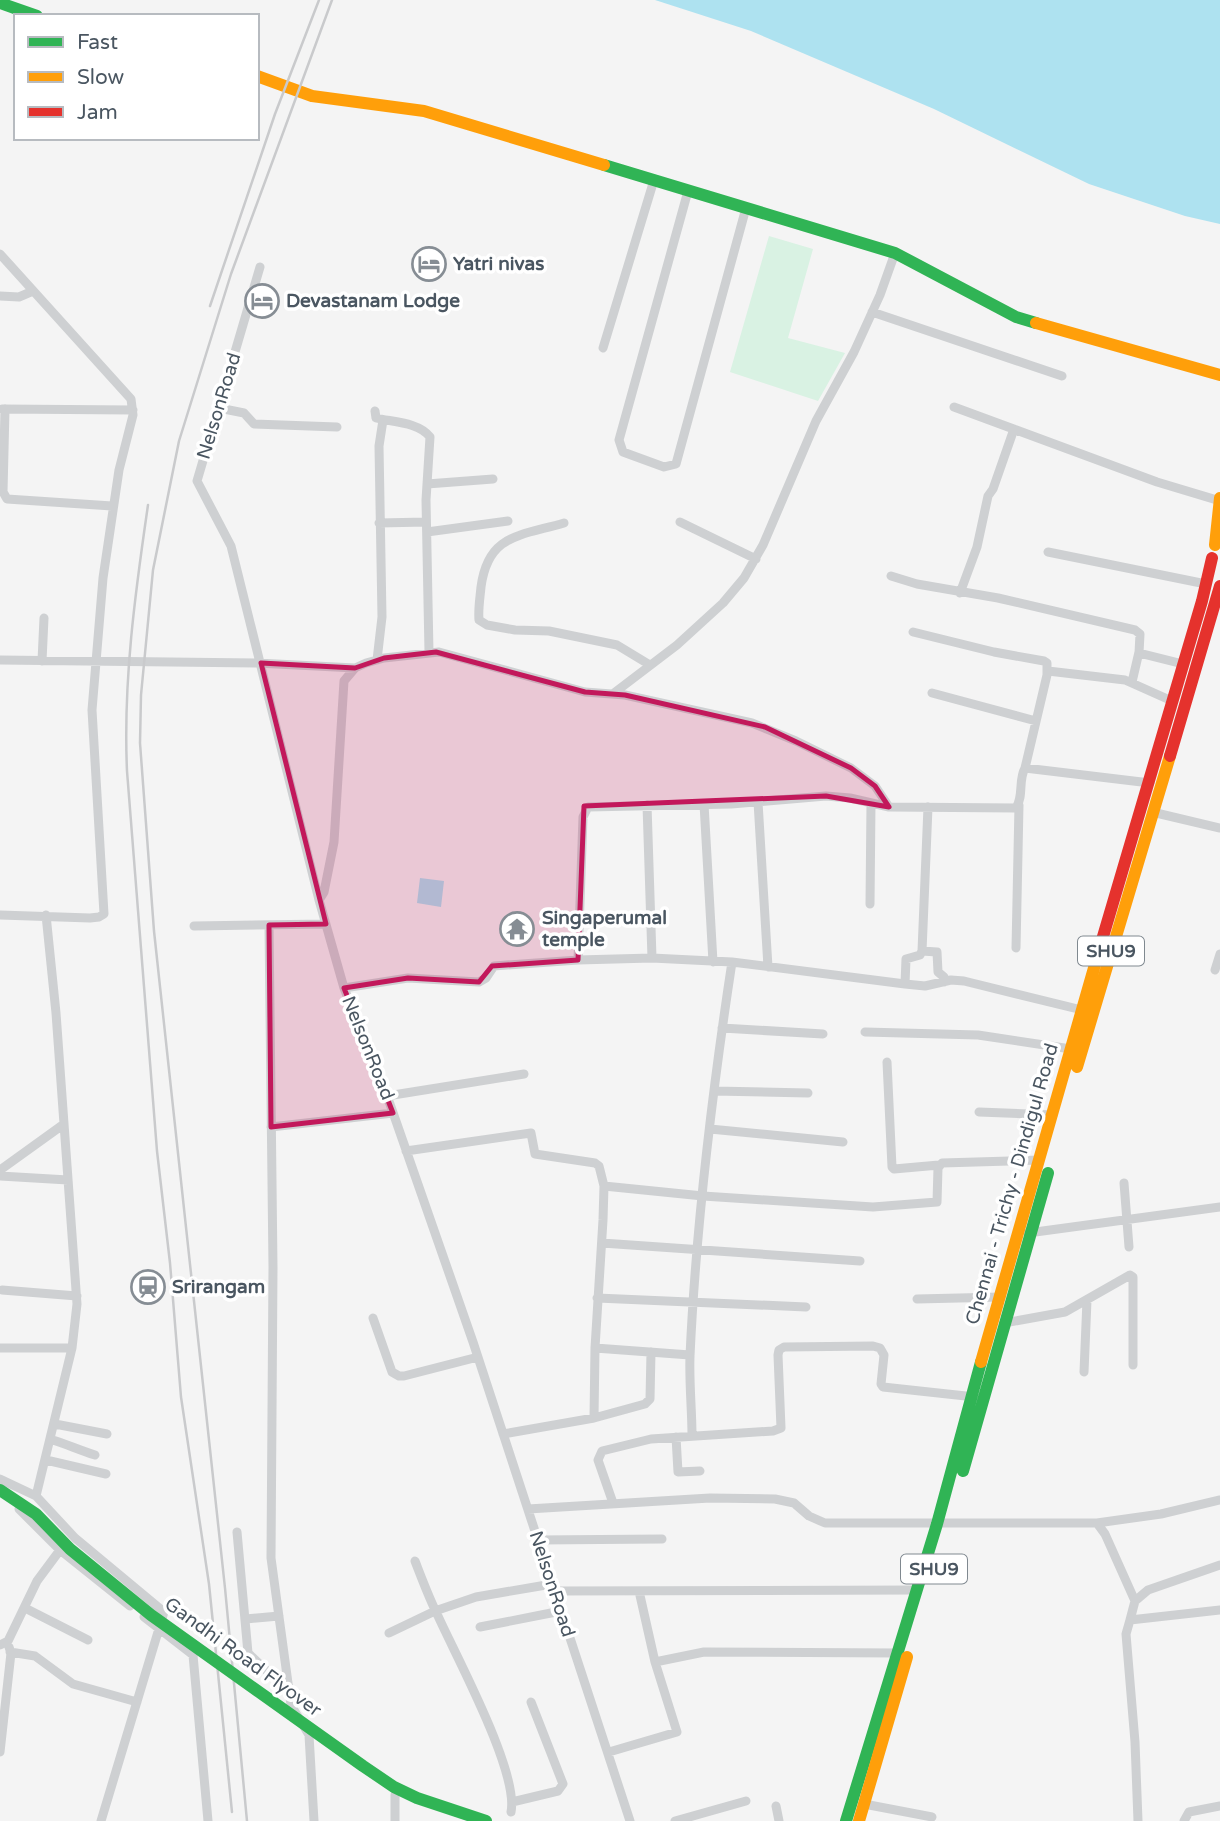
<svg xmlns="http://www.w3.org/2000/svg" width="1220" height="1821" font-family="'Varela Round',sans-serif">
  <style>
    .green { fill: #d9f2e3 }
    .water { fill: #aee2f0 }
    .lines { fill: none; stroke-linecap: round; stroke-linejoin: round }
    .street { stroke: #ced0d2; stroke-width: 9 }
    .fast { stroke: #30b455; stroke-width: 12 }
    .slow { stroke: #ff9f0a; stroke-width: 12 }
    .jam { stroke: #e5322d; stroke-width: 12 }
    .rail { stroke: #c9cacc; stroke-width: 2.5 }
    .fast-bridge { stroke: #30b455; stroke-width: 12 }
    .marked { fill: #c2185b; fill-opacity: 0.2; stroke: #c2185b; stroke-width: 5; stroke-linejoin: round }
    .labels { text-anchor: middle; dominant-baseline: central; stroke-width: 7; stroke-linejoin: round; paint-order: stroke }
    .shield { fill: #fff; stroke: #808990; stroke-width: 2 }
    .shield-label { font-size: 18px; font-weight: bold; fill: #4a5661 }
    .poi-label { font-size: 19px; font-weight: bold; fill: #4a5661; stroke: #fff; text-anchor: start }
    .street-label { font-size: 19px; fill: #4a5661; stroke: #fff }
  </style>
  <rect width="100%" height="100%" fill="#f4f4f4"/>
  <path class="green" d="M769,236L813,249L788,338L845,353L818,401L730,372Z"/>
  <path class="water" d="M655,0H1220V224L1185,216L1089,184L934,109L751,31Z
    M420,878L444,881L441,907L417,903Z"/>
  <g class="lines">
    <path class="street" d="M688,191L619,440L623,452L664,467L676,464L746,208
      M0,254L131,399L133,415L119,470L103,578L92,710L104,914L99,917L90,918L0,915
      M260,267L197,481L231,546L319,900L344,988L390,1104L473,1342L630,1821
      M0,296L19,297L33,291
      M872,312L1062,376
      M603,348L654,180
      M954,407L1157,482L1220,501
      M219,408L244,413L254,424L337,427
      M2,409L133,410
      M5,409L3,492L7,499L112,506
      M375,411L376,418C392,422 419,422 430,437L426,500L429,652
      M427,484L493,479
      M680,522L756,559
      M379,523L426,522
      M564,523C520,536 488,534 481,587C480,598 478,609 479,620L487,625L515,630L549,631L617,645L650,665
      M427,532L508,521
      M1048,552L1206,584
      M891,576L917,584L998,598L1135,630L1140,634L1139,653L1183,664
      M960,593L977,547L988,496L993,489L1014,429
      M913,632L994,652L1044,661L1047,663V675L1025,768
      M0,660L257,663L355,668
      M377,660L382,617L379,446L383,420
      M42,661L44,618
      M1048,671L1125,680L1172,701
      M1132,682L1139,652
      M614,693L677,645L723,603L744,578L763,545L816,421L854,352L880,295L895,253
      M932,693L1036,721
      M758,802L768,967
      M704,804L713,962
      M647,805L652,958
      M1152,812L1220,828
      M319,900L324,892L334,842L344,681L355,668L366,663L384,658L439,652L585,692L625,695L752,723L796,741L851,768L875,786L889,807L1016,808C1024,796 1018,780 1025,768L1150,783
      M870,904L871,803
      M269,925L273,1267L271,1558L291,1705L309,1735L314,1821
      M194,926L326,924
      M1016,948L1019,805
      M922,951L928,807
      M732,962L652,958L578,960L583,817L588,807L731,804L826,796L850,798L889,807
      M1215,970L1220,954
      M905,984L906,959L920,955L922,951L937,952L938,972L944,977V982
      M344,988L408,978L479,982L486,978L494,966L578,960
      M722,1028L823,1034
      M865,1032L978,1035L1071,1049
      M887,1062L892,1167L894,1169L939,1165
      M714,1091L808,1093
      M387,1096L524,1074
      M979,1112L1053,1115
      M271,1127L393,1113
      M710,1129L843,1142
      M406,1151L531,1133L535,1154L595,1163L599,1166L604,1186L603,1220L595,1348L690,1355
      M0,1170L64,1124
      M0,1176L68,1180
      M1124,1183L1129,1247
      M604,1186L703,1196L873,1207L937,1202L938,1168L942,1163L1040,1160
      M1028,1233L1220,1207
      M602,1243L860,1261
      M2,1290L77,1296
      M597,1298L806,1307
      M917,1299L1001,1297
      M373,1318L392,1372L399,1376H404L478,1357
      M1004,1323L1065,1312L1130,1275L1133,1277V1365
      M0,1348H72
      M1084,1372L1087,1300
      M594,1418L595,1348
      M55,1424L107,1434
      M503,1434L594,1418L645,1404L650,1399L651,1352
      M692,1436C692,1410 689,1383 690,1356C696,1224 712,1093 732,962L905,984L925,986L951,980L964,981L1082,1010
      M676,1437L678,1472L700,1471
      M50,1439C66,1444 79,1450 95,1455
      M46,1460L106,1474
      M0,1479L36,1496L75,1538L164,1612L101,1821
      M36,1496L72,1348L77,1304L56,1013L46,915
      M613,1503L598,1460L602,1451L651,1439L773,1431L781,1428L778,1355L779,1350L784,1347L873,1346L880,1348L884,1355L881,1384L883,1387L975,1397
      M19,1509L60,1550L130,1606
      M528,1509L710,1498L775,1499L794,1503L809,1516L825,1523H1097L1105,1534L1135,1601
      M1097,1523L1161,1514L1220,1500
      M237,1532L248,1653L289,1692
      M538,1540L662,1539
      M415,1561C422,1579 429,1598 438,1616C456,1656 519,1772 511,1812
      M554,1591L917,1590
      M25,1608L88,1640
      M144,1617L193,1655L208,1821
      M246,1619L279,1616
      M1130,1620L1135,1601L1148,1590L1220,1565
      M480,1627L561,1611
      M389,1633L435,1611L476,1597L552,1584
      M0,1645L8,1641L37,1581L60,1550
      M10,1652L35,1656L73,1684L137,1702
      M655,1662L704,1652L897,1653
      M0,1752L11,1653L9,1647
      M609,1752L677,1732L655,1662L639,1591
      M512,1802L558,1791L563,1784L531,1702
      M864,1804L932,1817
      M776,1806L779,1821
      M395,1821V1795
      M675,1821L746,1801
      M1138,1821L1135,1742L1126,1634L1130,1620L1220,1610
      M1184,1821L1189,1812L1220,1806"/>
    <path class="fast" d="M0,3L37,16
      M604,165L895,253L1016,317L1036,323
      M963,1471L1048,1173
      M846,1821L937,1524L981,1362"/>
    <path class="slow" d="M257,76L312,96L424,111L604,165
      M1036,323L1220,375
      M1215,545L1220,498
      M1077,1067L1170,756
      M981,1362L1102,940
      M859,1821L907,1657"/>
    <path class="jam" d="M1170,756L1220,586
      M1102,940L1202,601L1212,558"/>
    <path class="rail" d="M210,306L275,114L319,0
      M148,505C135,594 123,682 127,771L157,1151L170,1263L181,1397L209,1584L232,1812
      M247,1821L225,1588L154,931L140,743L141,695L153,570L179,441L231,274L332,0"/>
    <path class="fast-bridge" d="M0,1490L36,1514L70,1549L151,1615L363,1766L394,1787L417,1798L486,1821"/>
  </g>
  <path class="marked" d="M436,652L585,692L625,695L765,727L851,768L875,786L889,807L826,796L584,806L578,960L492,966L479,982L408,978L344,988L393,1113L271,1127L269,925L326,924L261,663L355,668L384,658Z"/>
  <defs>
    <g id="hotel-ring" transform="scale(1.75)"><circle r="9.5" fill="#fff" stroke="#868d94" stroke-width="1.5"/><path d="M-6-4.5h1.5V1H6V5H4.5V3h-9V5H-6ZM-4 0a1.8 1.8 0 1 1 3.6 0ZM.5 0V-2.5h3Q6-2.5 6 0Z" fill="#868d94"/></g>
    <g id="temple-ring" transform="scale(1.75)"><circle r="9.5" fill="#fff" stroke="#868d94" stroke-width="1.5"/><path d="M0-6L5-2H3V0L6.5 2.5H4V6H1.5V3h-3V6H-4V2.5H-6.5L-3 0V-2H-5Z" fill="#868d94"/></g>
    <g id="station-ring" transform="scale(1.75)"><circle r="9.5" fill="#fff" stroke="#868d94" stroke-width="1.5"/><path d="M-3-6H3Q5-6 5-4V2Q5 4 3 4L4.5 6H3L1.5 4h-3L-3 6H-4.5L-3 4Q-5 4-5 2V-4Q-5-6-3-6ZM-3.5-4v3h7v-3ZM-3.5 1v1.5H-2V1ZM2 1v1.5H3.5V1Z" fill="#868d94"/></g>
  </defs>
  <g fill-rule="evenodd">
    <use href="#hotel-ring" x="429" y="264"/>
    <use href="#hotel-ring" x="262" y="301"/>
    <use href="#temple-ring" x="517" y="929"/>
    <use href="#station-ring" x="148" y="1287"/>
  </g>
  <g class="labels">
    <g class="shield">
      <rect x="1078" y="936.5" width="66" height="29" rx="5"/>
      <rect x="901" y="1554.5" width="66" height="29" rx="5"/>
    </g>
    <g class="shield-label">
      <text x="1111" y="951">SHU9</text>
      <text x="934" y="1569">SHU9</text>
    </g>
    <g class="poi-label">
      <text x="453" y="264">Yatri nivas</text>
      <text x="286" y="301">Devastanam Lodge</text>
      <text x="542" y="918">Singaperumal<tspan x="542" dy="22">temple</tspan></text>
      <text x="172" y="1287">Srirangam</text>
    </g>
    <g class="street-label">
      <text transform="translate(219 406) rotate(-73)">NelsonRoad</text>
      <text transform="translate(368 1048) rotate(68)">NelsonRoad</text>
      <text transform="translate(1012 1184) rotate(-74)">Chennai - Trichy - Dindigul Road</text>
      <text transform="translate(552 1584) rotate(72)">NelsonRoad</text>
      <text transform="translate(243 1657) rotate(36)">Gandhi Road Flyover</text>
    </g>
  </g>
  <rect x="14" y="14" width="245" height="126" fill="#ffffff" stroke="#b7bbc0" stroke-width="2"/>
  <rect x="28" y="37" width="35" height="10" fill="#30b455" stroke="#b7bbc0" stroke-width="2"/>
  <text x="77" y="49" font-size="21" fill="#4a5661">Fast</text>
  <rect x="28" y="72" width="35" height="10" fill="#ff9f0a" stroke="#b7bbc0" stroke-width="2"/>
  <text x="77" y="84" font-size="21" fill="#4a5661">Slow</text>
  <rect x="28" y="107" width="35" height="10" fill="#e5322d" stroke="#b7bbc0" stroke-width="2"/>
  <text x="77" y="119" font-size="21" fill="#4a5661">Jam</text>
</svg>
